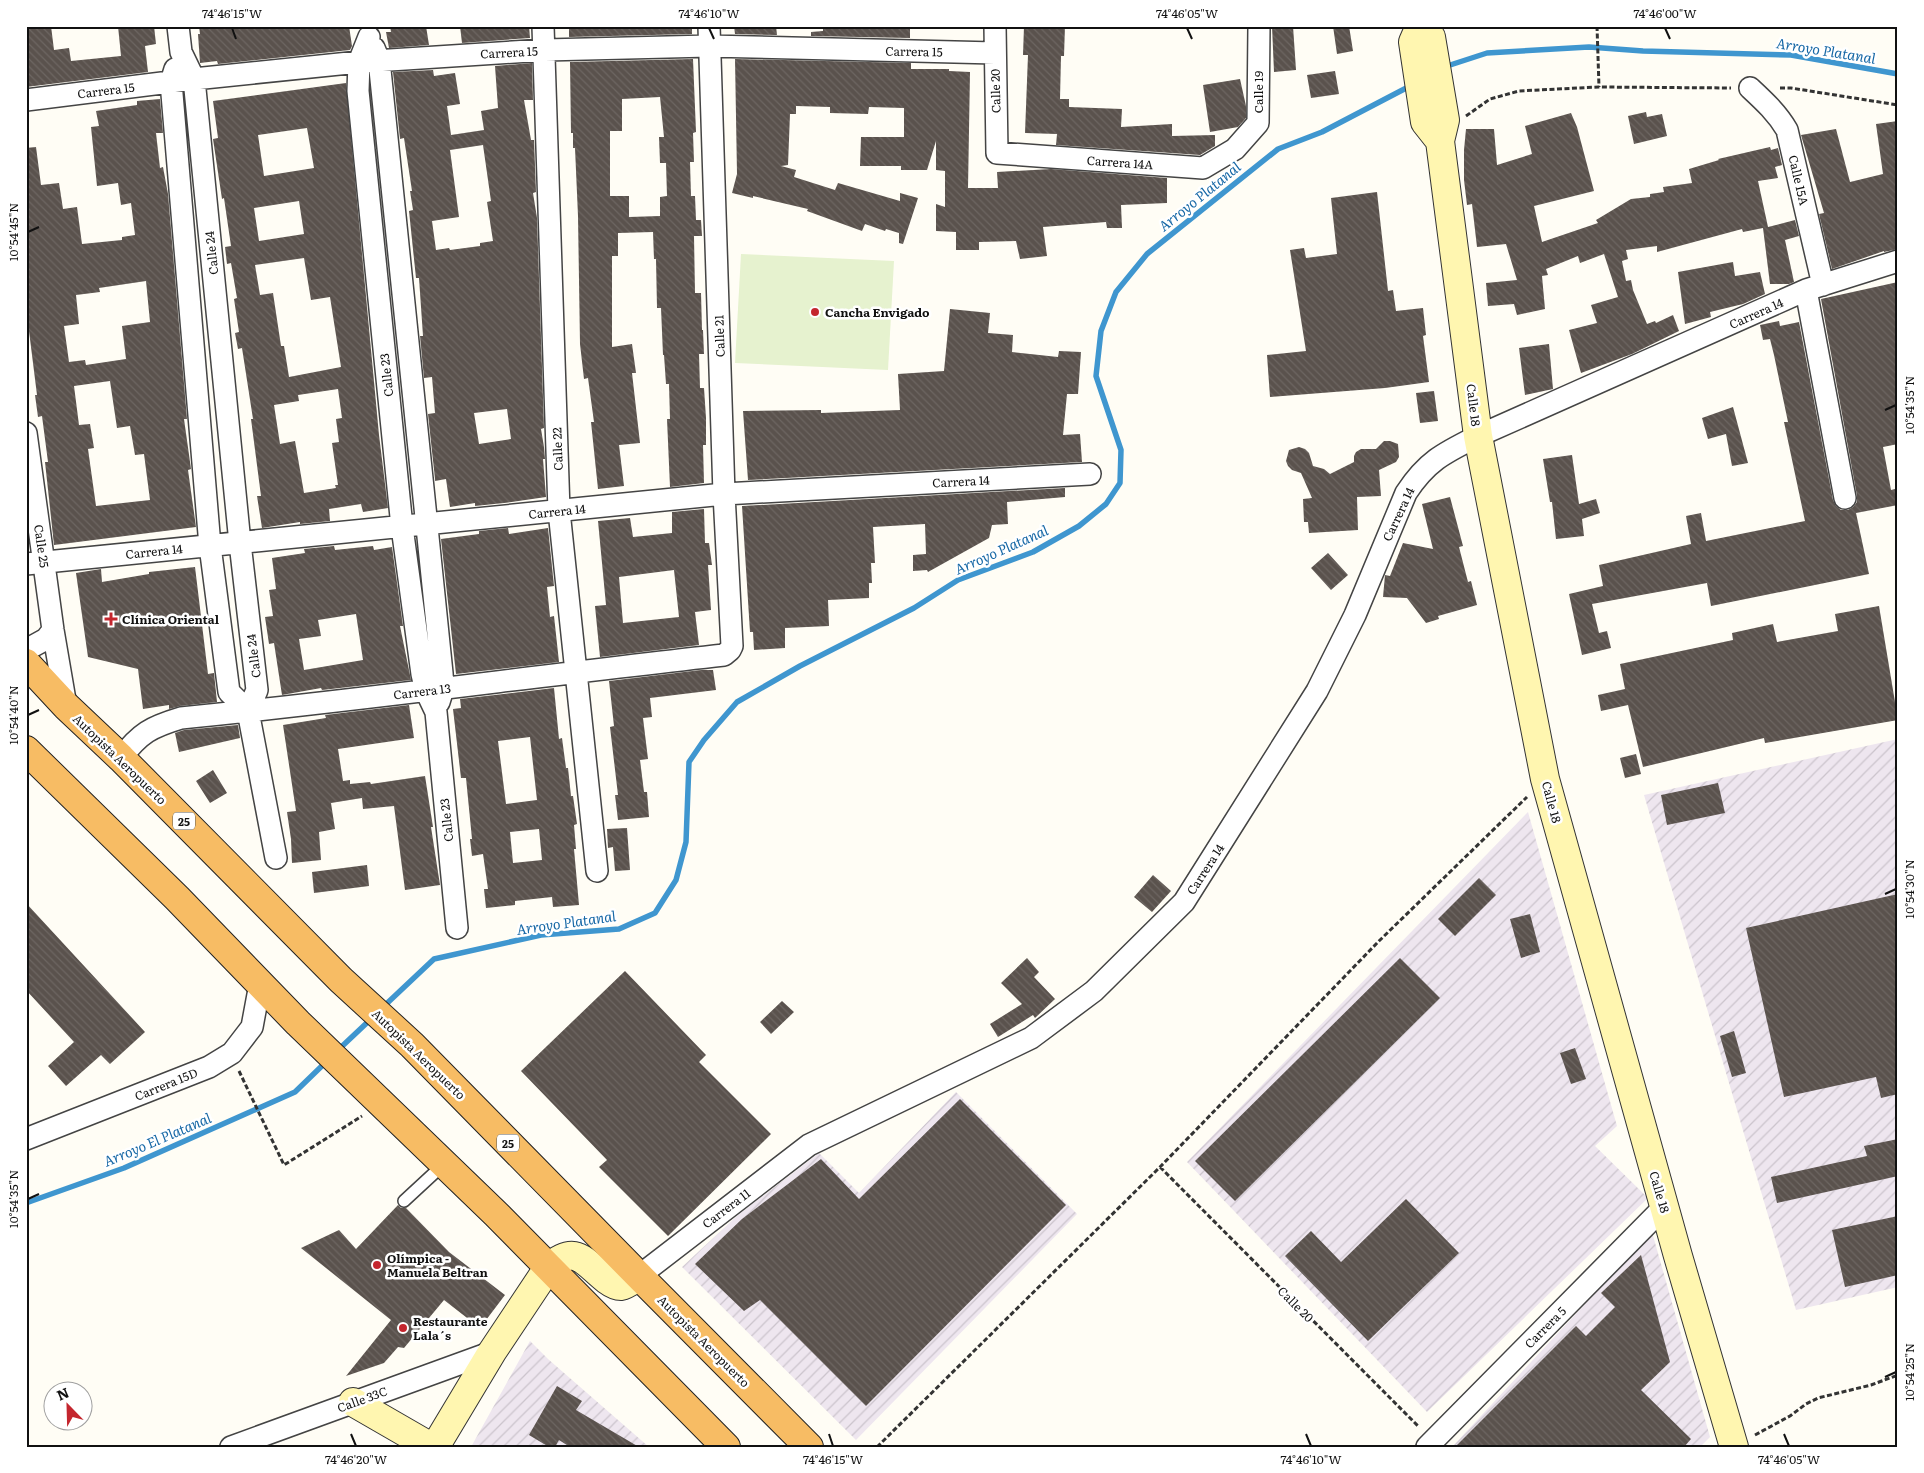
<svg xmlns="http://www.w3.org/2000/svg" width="1924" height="1473" font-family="Literata,serif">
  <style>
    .industrial { fill: url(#industrial-furrows) }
    .pitch { fill: #e6f2cf }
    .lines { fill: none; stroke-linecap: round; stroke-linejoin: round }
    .stream { stroke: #3f96cf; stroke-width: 5.5 }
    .building { fill: url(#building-back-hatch); fill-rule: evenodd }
    .service-casing { stroke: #444; stroke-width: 14 }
    .minor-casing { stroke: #444; stroke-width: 24 }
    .secondary-casing { stroke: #333; stroke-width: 30 }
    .trunk-casing { stroke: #222; stroke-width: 30 }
    .path { stroke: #333; stroke-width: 3; stroke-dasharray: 5 2.5; stroke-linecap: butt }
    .service { stroke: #fff; stroke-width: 11 }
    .minor { stroke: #fff; stroke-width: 21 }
    .secondary { stroke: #fff6b0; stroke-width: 28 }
    .trunk { stroke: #f7bc64; stroke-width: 28 }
    .ticks { fill: none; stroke: #111; stroke-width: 2 }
    .poi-dot { fill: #c4262e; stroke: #fff; stroke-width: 2 }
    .labels { text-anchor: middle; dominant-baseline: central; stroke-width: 5; stroke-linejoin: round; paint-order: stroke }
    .shield { fill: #fff; stroke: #585858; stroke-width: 1 }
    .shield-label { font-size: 11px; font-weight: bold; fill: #111 }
    .street-label { font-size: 12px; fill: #111; stroke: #fff }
    .poi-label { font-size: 12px; font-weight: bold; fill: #111; stroke: #fff; text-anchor: start }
    .water-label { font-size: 14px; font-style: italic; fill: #1768a6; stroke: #fff }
    .neatline { fill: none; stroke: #111; stroke-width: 2 }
    .ticks-label { font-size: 12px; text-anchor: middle; fill: #111 }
  </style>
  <defs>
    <pattern id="industrial-furrows" width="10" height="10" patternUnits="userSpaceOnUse" patternTransform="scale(1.25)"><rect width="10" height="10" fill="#eee6ef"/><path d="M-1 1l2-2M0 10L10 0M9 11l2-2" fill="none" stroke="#cbc4cc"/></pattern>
    <pattern id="building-back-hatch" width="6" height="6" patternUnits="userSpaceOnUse" patternTransform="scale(1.25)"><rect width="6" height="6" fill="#5a524d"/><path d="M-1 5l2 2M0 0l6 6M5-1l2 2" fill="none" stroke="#6d6662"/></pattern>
  </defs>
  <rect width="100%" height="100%" fill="#fffdf5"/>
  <path class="industrial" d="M1898,739V1287L1796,1310L1644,795Z
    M1528,812L1617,1126L1595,1146L1648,1198L1427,1412L1187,1162Z
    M956,1092L1077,1214L856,1440L682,1267L738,1215L819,1153L859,1193Z
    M1652,1232L1710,1437L1700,1447H1452Z
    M530,1341L548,1359L649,1447H471Z"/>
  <path class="pitch" d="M741,254L894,261L888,370L735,363Z"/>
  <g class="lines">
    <path class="stream" d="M1444,67L1487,53L1589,47L1643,51L1791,55L1898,74
      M382,1008L434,959L541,935L619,929L655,913L676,880L686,842L689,762L704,740L737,702L800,666L914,608L958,580L1033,552L1079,526L1106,504L1120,483L1121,450L1096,376L1101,331L1116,292L1147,254L1278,149L1322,132L1412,85
      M337,1051L372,1018
      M26,1203L124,1168L295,1092L327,1061"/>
  </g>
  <path class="building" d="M39,26H51L54,50L69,48L71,61L121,56L118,26H154L156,44L145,46L148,72L26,87V28Z
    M199,26H349L352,46L350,50L218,64L217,61L200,63L198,34H200Z
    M390,26H426L429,45L389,48L386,32H391Z
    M460,26H529L530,38L462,43Z
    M569,26H692V34L569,37Z
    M734,26H776L777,35L735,34Z
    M823,26H910V38L811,36V32L823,31Z
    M1024,26H1065L1064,56H1061L1060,99H1069V107L1122,109L1121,127L1172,124V136L1215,135V146L1200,155L1056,145L1057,134L1025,133L1028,55H1023Z
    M1272,26H1293L1296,70L1274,72Z
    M1333,26H1349L1353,51L1337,54Z
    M693,59L696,132L693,133L694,162H690L691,196H695L696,220H701L702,236H694L695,293H701L702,330H703L704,354H699L700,388H704L706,418V445H703L704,483L670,487L667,419H670L669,384H666L664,355H663L661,308H657L656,259H654L653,232L618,233V256H612V347L632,344L636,373H632L640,443L619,445L624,486L598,489L591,422H594L588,378L584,379L580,344L578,216L575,148H573V133H571L570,62ZM660,97L664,137H659L660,163H666L667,196L660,197V216L629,217V196H610V131H622V99Z
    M735,59L911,63V69H949V71L970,72L968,188H998L997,172L1051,169L1167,178V203L1121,205L1122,228H1107L1106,222L1043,227L1047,256L1020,259L1016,241L979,242V250H956V232L936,231V204L945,207V171L936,170V141L927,170H901V166H860L861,137H904V108L869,107L868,114L830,113V107L796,106V114H790L788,165L781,166L796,170L794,177L835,190L838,183L900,201V193L918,198L903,244L899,243V233L886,229L885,231L865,224L862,231L807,211L808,209L753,196V198L732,193L737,174Z
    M532,63L533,100H524L531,140H534L536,192L533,193L537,218L544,428L541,429L544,447L545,459H543L546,497L504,503L475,506V503L450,507L446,479L435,481V479L428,414L435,413L432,377L424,378L420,336H423L419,278H416L409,211L413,210L410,191H412L404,138L400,139L393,72L433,70L434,76L455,73L460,104L447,106L451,135L484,130L481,111L498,108L495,66ZM483,145L491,201L487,202L493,241L480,243V246L450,250L449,248L436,250L432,221L459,217L450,150ZM507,409L511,439L479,444L474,413Z
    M1335,71L1339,94L1311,98L1307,75Z
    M1240,79L1246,106V118L1238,127L1210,132L1203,85Z
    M346,83L379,435L388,508L363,512L361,504L329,509L330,521L300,524V522L262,528L257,496H261L251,419H253L242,348L238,349L235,333L239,332L234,299L237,298L231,263L227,264L225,247L231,246L224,198L222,199L213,139L218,138L213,101ZM307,128L314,168L264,176L258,135ZM299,201L304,234L259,241L254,208ZM304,258L311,300L330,297L341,367L289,377L284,346H281L273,293L260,295L255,265ZM338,389L342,418L336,419L339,442L332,443L338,485H335L336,488L304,493L295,441L280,444L274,405L299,401L298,395Z
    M160,99L163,133H156L160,168L163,167L168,194L187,419H184L191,469L188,470L196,527L54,545L45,462H48L42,416L38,417L35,395H37L26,307V148L36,147L41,185L59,183L63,209L77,207L82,244L122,240V237L135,235L131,203L121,205L118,183L97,186L91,127L99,126L96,111L137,105V101ZM146,281L150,322L122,326L126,359L86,365L85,360L69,362L64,326L79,324L76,295L100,292L99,288ZM110,381L117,428L130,426L135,455L144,454L150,500L96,506L88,449L94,448L90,424L79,425L74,386Z
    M1646,112L1647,117L1662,114L1667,136L1634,144L1628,116Z
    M1571,113L1577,127L1594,191L1534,206L1542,242L1598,223L1596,220L1631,199L1650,197V194L1664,192L1663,187L1692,183L1689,169L1719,160L1718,159L1770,147L1771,150L1778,148L1782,165L1775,167L1778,178L1758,181L1768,227L1795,220L1799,236L1785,240L1794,282L1789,284H1770L1763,228L1743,232L1742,229L1657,252V246L1626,250L1628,259L1622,261L1626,281L1631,280L1633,290L1647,324L1655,321L1656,323L1673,315L1679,331L1632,354L1581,373L1569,330L1597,323L1591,305L1618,297L1604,254L1580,263L1578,256L1546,269L1548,275L1542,276L1545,309L1517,315L1514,304L1488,306L1486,283L1517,280L1506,244L1477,247L1472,204L1467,205L1464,180V150L1466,129H1494L1497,165L1532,154L1525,126Z
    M1898,121V249L1884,252V251L1832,269L1819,214L1824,213L1801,135L1836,129L1850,182L1883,174L1876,124Z
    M1377,192L1388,291L1393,290L1396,311L1423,308L1426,335L1423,336L1429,382L1385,388L1270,397L1267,355L1306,351L1290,250L1304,248L1306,258L1337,254L1331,198Z
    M1733,262L1735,276L1760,272L1765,294L1743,304L1710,312L1711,317L1685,324L1678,272Z
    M1898,282V444L1883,447L1891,490L1895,489L1898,505L1856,513L1869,574L1711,606L1707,583L1592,604L1599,633L1607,631L1611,648L1582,655L1569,594L1603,586L1599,565L1691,544L1686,516L1701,513L1706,541L1805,521L1784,422H1788L1774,355L1770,339L1763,340L1760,325L1779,321L1780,326L1799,322L1833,500L1836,506L1841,510H1848L1853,507L1857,502V496L1821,299Z
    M950,309L990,313L988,333L1013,335L1012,352L1058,357L1059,351L1081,352L1078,394H1067L1063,435L1080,434L1082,462L748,480L743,411L821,410V413L900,410L898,374L944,371Z
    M1549,344L1553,389L1525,395L1519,348Z
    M1434,391L1438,421L1420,423L1416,393Z
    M1733,407L1748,463L1732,466L1726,434L1708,439L1702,418Z
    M1384,441H1390L1398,444L1399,457L1396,462L1379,470L1381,496L1357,497L1358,530L1309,533L1308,522H1304L1303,499L1312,498L1301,473L1292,470L1288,466L1286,461L1289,450L1299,447L1305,449L1309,453L1313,466L1324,469L1330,474L1354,462V456L1356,452L1361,449H1376Z
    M1572,455L1579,504L1596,499L1600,513L1582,519L1584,536L1556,539L1552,502H1550L1543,459Z
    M1065,488V497L1007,502L1008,524L992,525L989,538L928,572L927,570L913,571V555L926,554L925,524L873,527L875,563H871L872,583H869V598L828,600L829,626L785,628V648L754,650L753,632H750L742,506Z
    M1450,497L1463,546L1459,547L1468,582L1471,581L1477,605L1438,616L1439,619L1426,623L1407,598L1383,597L1385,575L1390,576L1403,543L1433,549L1422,504Z
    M704,509L705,543H709L712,565H708L711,610L695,612L699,645L600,657L595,606L606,605L598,521L630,518L633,537L672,533V512ZM674,570L679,617L623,623L619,577Z
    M508,528L509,534L548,528L554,586L547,587L550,617L554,616L559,662L456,674L441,539L479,534V531Z
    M334,546L335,550L373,546L374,550L392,547L403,626H400L411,680L322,690L321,688L282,695L274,643L269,644L265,617L273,616L269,590L276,589L272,558L305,553L304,549ZM356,614L363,660L304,670L299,639L321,636L318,620Z
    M1328,553L1348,575L1331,590L1311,568Z
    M195,567L208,674L214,673L217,702L180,706L169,709V705L143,709L138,669L88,657L76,573L101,569L102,582L149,574V572Z
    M1879,606L1898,720L1765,743L1764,738L1643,767L1628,705L1601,711L1598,695L1625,689L1620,664L1733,640L1732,633L1773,624L1777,642L1838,631L1835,614Z
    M701,670H713L716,690L650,698L652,717L643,718L648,759L640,760L644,792H647L649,817L618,820L615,795H618L610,727L614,726L609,681Z
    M554,688L559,739L562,738L566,768H568L571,796H573L577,824L574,825L576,849H574L579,905L553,907L552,897L515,901V905L486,908L484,889H488L483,854L472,856L470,839H472L466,778H461L453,709L461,708L460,699ZM530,737L537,800L506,804L498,741ZM539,829L542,860L513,863L510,832Z
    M409,705L414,738L338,749L343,781L350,780V784L370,782L371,784L425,776L433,827H431L440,885L405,890L394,806L363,809L362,798L331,803L335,829L319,832L321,860L292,863L291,839L287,812L296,811L283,725L326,718L325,715Z
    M238,725L240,738L179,752L175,733L184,730Z
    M1636,754L1641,774L1625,778L1620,758Z
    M213,770L227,793L210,803L196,781Z
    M1718,783L1725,813L1667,825L1661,795Z
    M627,828L630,870L615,871L613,847L608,848L607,829Z
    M367,865L369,886L314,893L312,872Z
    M1153,875L1171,891L1152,912L1134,897Z
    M1479,878L1496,895L1455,936L1438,919Z
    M1898,894V1094L1881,1098L1876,1077L1784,1097L1746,928Z
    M26,903L145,1032L110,1064L101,1055L66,1086L48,1066L74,1042L26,990Z
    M1530,914L1540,952L1521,958L1510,919Z
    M1027,958L1039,972L1034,977L1055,999L1035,1018L1033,1015L998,1037L990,1024L1022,1004L1001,983Z
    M1400,958L1440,998L1235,1201L1195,1161Z
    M625,971L706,1055L699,1062L771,1134L668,1236L599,1167L607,1160L521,1071Z
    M782,1001L794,1012L771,1034L760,1022Z
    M1734,1031L1746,1073L1732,1077L1720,1036Z
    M1575,1048L1586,1079L1571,1084L1560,1053Z
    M960,1099L1066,1205L866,1406L760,1300L744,1311L695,1264L742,1219L821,1159L859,1199Z
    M1898,1139V1176L1777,1203L1771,1177L1867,1156L1864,1146Z
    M1406,1199L1459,1253L1368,1341L1285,1256L1311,1231L1341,1262Z
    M398,1205L401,1208H406L449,1252L505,1295L480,1328L444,1300L404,1348L398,1347L384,1363L346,1376L391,1320L301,1248L339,1230L356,1249Z
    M1898,1216V1275L1845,1287L1832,1230Z
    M1641,1255L1670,1362L1641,1390L1691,1439L1684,1447H1455L1576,1326L1586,1336L1615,1307L1601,1293Z
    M557,1386L582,1401L576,1410L639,1447H570L559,1440L555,1447H549L529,1435Z"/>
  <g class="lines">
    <g class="service-casing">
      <path id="service" d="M404,1201L444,1164"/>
    </g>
    <g class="minor-casing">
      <path id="minor" d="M178,26L181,52L194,79L240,543L257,690L248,711
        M543,26L559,511L597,871
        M995,26L997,153L1203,168L1235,149L1258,123L1259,26
        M369,37L359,62L358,91L402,527L422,674L426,691L436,712L457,928
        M374,48L379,60L442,673L443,689L439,702
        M175,69L171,82L210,546L229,692L248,711
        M1750,88C1764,101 1777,113 1787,130L1823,285
        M26,100L194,79L359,62L545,50L709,46L995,53
        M1806,290L1845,498
        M26,433L53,630L66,706
        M26,564L724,494L1090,474
        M26,650L46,639L53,630
        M248,711L276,858
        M121,758C140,733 151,727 181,718C363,700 543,675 724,655L730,650L732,646L724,494L709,26
        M26,1139L209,1067L232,1053L252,1027L260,984
        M639,1276L809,1145L1031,1038L1094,991L1184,902L1317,691L1355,615L1406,493C1427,461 1444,453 1478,436L1806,290L1898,261
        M231,1447L492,1352
        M1427,1447L1664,1207"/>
    </g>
    <g class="secondary-casing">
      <path id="secondary" d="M1420,26L1413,42L1425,122L1440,141
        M1423,26L1431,37L1445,120L1440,141L1478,436L1545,779L1678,1256L1734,1447
        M353,1402L431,1447
        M435,1447L492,1352L548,1268C576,1243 583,1261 607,1280C611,1283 616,1286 621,1286C627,1285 634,1279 639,1276"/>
    </g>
    <g class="trunk-casing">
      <path id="trunk" d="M26,663L66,706L121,758L341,980L412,1045L639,1276L809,1447
        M26,750L177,898L298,1023L496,1214L726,1447"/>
    </g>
    <path class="path" d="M1597,26L1599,87
      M1893,26L1898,28
      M1780,88H1791L1898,105
      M1466,116L1490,99L1519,91L1599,87L1731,88
      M239,1071L284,1165L362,1116
      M1160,1167L1419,1427
      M1755,1435L1790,1416L1806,1404L1818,1398L1871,1385L1898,1375
      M877,1447L1160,1167L1379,941L1527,797"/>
    <use href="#service" class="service"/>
    <use href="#minor" class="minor"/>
    <use href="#secondary" class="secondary"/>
    <use href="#trunk" class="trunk"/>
  </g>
  <path class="ticks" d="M232,28L236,39M709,28L714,39M1187,28L1192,39M1665,28L1670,39M28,232L39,227M1885,410L1896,405M28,715L39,710M1885,894L1896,889M28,1199L39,1194M1885,1377L1896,1372M351,1434L356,1446M829,1434L833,1446M1306,1434L1311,1446M1784,1434L1789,1446"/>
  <g class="poi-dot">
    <circle cx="815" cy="312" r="5"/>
    <path d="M108.5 611.5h5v5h5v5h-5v5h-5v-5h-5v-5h5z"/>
    <circle cx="377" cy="1265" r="5"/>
    <circle cx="403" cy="1328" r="5"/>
  </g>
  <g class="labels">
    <g class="shield">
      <rect x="173" y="812.5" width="22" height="17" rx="4"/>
      <rect x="497" y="1134.5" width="22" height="17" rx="4"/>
    </g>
    <g class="shield-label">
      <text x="184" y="821">25</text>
      <text x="508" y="1143">25</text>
    </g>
    <g class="street-label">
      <text transform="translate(914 51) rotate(1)">Carrera 15</text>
      <text transform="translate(509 52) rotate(-3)">Carrera 15</text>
      <text transform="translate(106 90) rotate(-7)">Carrera 15</text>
      <text transform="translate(995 91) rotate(-91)">Calle 20</text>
      <text transform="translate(1258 92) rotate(-90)">Calle 19</text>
      <text transform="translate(1120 162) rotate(4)">Carrera 14A</text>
      <text transform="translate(1799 180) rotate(77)">Calle 15A</text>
      <text transform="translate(211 253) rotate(-96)">Calle 24</text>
      <text transform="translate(1756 313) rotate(-24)">Carrera 14</text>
      <text transform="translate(719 336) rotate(-92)">Calle 21</text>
      <text transform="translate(386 375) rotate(-96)">Calle 23</text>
      <text transform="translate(1474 405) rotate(83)">Calle 18</text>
      <text transform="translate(557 449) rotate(-92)">Calle 22</text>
      <text transform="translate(961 481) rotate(-3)">Carrera 14</text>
      <text transform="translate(557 511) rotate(-6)">Carrera 14</text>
      <text transform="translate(1398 514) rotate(-65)">Carrera 14</text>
      <text transform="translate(42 546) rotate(82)">Calle 25</text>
      <text transform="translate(154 551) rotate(-6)">Carrera 14</text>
      <text transform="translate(253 656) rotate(-97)">Calle 24</text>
      <text transform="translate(422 691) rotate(-7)">Carrera 13</text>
      <text transform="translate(120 759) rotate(44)">Autopista Aeropuerto</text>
      <text transform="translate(1552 802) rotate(75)">Calle 18</text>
      <text transform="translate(446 820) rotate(-96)">Calle 23</text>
      <text transform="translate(1205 869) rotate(-57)">Carrera 14</text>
      <text transform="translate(419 1054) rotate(44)">Autopista Aeropuerto</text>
      <text transform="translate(166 1084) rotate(-22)">Carrera 15D</text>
      <text transform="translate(1660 1192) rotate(74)">Calle 18</text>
      <text transform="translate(726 1208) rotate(-37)">Carrera 11</text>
      <text transform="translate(1296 1304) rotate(45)">Calle 20</text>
      <text transform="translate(1545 1327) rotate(-45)">Carrera 5</text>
      <text transform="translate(704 1341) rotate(45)">Autopista Aeropuerto</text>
      <text transform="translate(362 1399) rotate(-20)">Calle 33C</text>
    </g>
    <g class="poi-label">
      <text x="825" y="312">Cancha Envigado</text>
      <text x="122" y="619">Clínica Oriental</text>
      <text x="387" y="1258">Olímpica -<tspan x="387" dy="14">Manuela Beltran</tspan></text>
      <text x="413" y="1321">Restaurante<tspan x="413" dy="14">Lala´s</tspan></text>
    </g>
    <g class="water-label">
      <text transform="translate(1826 50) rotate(9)">Arroyo Platanal</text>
      <text transform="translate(1199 196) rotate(-39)">Arroyo Platanal</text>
      <text transform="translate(1001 549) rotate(-24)">Arroyo Platanal</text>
      <text transform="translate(566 922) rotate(-8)">Arroyo Platanal</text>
      <text transform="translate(157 1139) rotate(-23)">Arroyo El Platanal</text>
    </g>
  </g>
  <rect width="1924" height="1473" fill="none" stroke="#ffffff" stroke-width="55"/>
  <g transform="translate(68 1406) rotate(337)"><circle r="24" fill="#ffffff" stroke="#a0a0a0"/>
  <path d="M0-4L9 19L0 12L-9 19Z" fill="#c4262e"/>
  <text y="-8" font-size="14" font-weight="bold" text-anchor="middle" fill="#111111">N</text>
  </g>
  <rect x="28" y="28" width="1868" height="1418" class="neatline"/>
  <g class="ticks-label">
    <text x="232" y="18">74°46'15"W</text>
    <text x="709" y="18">74°46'10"W</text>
    <text x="1187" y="18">74°46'05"W</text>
    <text x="1665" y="18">74°46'00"W</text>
    <text transform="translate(14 232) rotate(-90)" y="4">10°54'45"N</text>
    <text transform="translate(1910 405) rotate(-90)" y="4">10°54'35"N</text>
    <text transform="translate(14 715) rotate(-90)" y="4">10°54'40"N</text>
    <text transform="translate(1910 889) rotate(-90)" y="4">10°54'30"N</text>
    <text transform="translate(14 1199) rotate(-90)" y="4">10°54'35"N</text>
    <text transform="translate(1910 1372) rotate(-90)" y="4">10°54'25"N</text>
    <text x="356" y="1464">74°46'20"W</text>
    <text x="833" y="1464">74°46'15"W</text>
    <text x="1311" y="1464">74°46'10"W</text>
    <text x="1789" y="1464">74°46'05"W</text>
  </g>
</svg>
